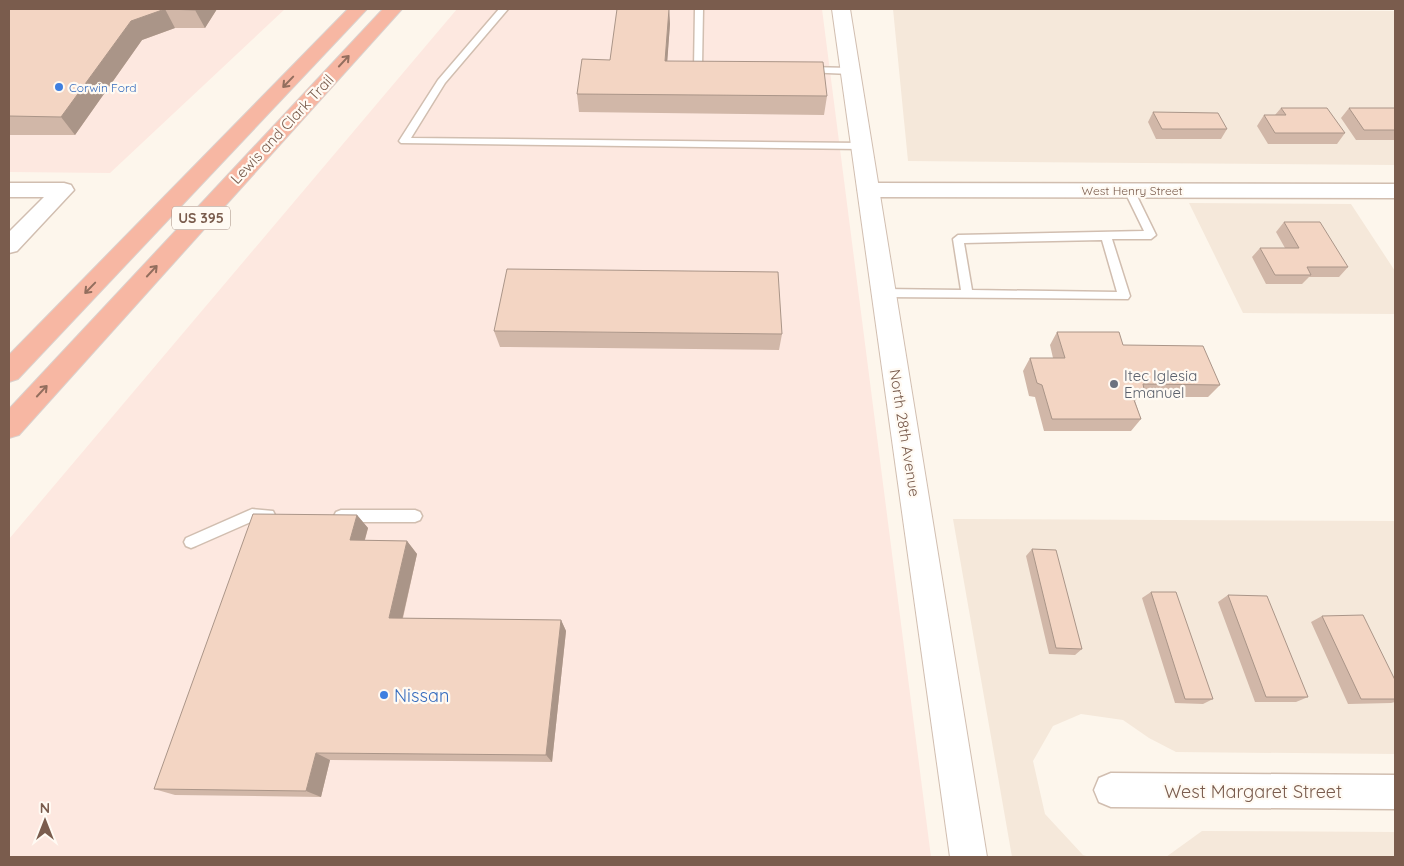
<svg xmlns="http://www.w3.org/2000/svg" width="1404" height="866" font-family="Quicksand,sans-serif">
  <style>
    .residential { fill: #f5e8da }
    .commercial { fill: #fde8e0 }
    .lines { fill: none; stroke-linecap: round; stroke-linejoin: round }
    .service-casing { stroke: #d1beb0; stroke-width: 3 }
    .minor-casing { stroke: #d1beb0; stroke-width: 3 }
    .tertiary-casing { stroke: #d1beb0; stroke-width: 2 }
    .motorway-casing { stroke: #dad1cd; stroke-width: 2 }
    .service { fill: #fff; fill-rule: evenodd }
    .minor { fill: #fff; fill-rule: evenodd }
    .tertiary { fill: #fff; fill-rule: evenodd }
    .motorway { fill: #f7b7a3; fill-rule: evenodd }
    .wall { fill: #d1b7a8 }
    .shaded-wall { fill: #aa9588 }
    .building { fill: #f3d5c3; stroke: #aa9588 }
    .oneway { stroke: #936e5e }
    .shop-dot { fill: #3f7fe0; stroke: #fffaf3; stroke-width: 2 }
    .worship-dot { fill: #6b7280; stroke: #fffaf3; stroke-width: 2 }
    .labels { text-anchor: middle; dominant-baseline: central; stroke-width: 4.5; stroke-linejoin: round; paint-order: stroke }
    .far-shop-label { font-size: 12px; fill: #366cbe; stroke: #fffaf3; text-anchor: start }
    .far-street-label { font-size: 12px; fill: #7a5c4d; stroke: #fffaf3 }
    .shield { fill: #fffaf3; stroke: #a28b7f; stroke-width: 1 }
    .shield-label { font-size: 14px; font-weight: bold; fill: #7a5c4d }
    .street-label { font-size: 15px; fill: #7a5c4d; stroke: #fffaf3 }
    .worship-label { font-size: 15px; fill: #5b616d; stroke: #fffaf3; text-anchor: start }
    .near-shop-label { font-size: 18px; fill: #366cbe; stroke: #fffaf3; text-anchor: start }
    .near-street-label { font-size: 18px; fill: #7a5c4d; stroke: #fffaf3 }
  </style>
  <rect width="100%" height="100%" fill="#fdf6ec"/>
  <path class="residential" d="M893,9L1395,11V165L908,161Z
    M1189,203L1351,204L1395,271V314L1243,313Z
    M953,519L1395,521V754L1176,752L1149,738L1123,720L1081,714L1053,726L1033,761L1045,814L1083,855L1090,857H1012Z
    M1202,831L1395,832V857H1166Z"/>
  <path class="commercial" d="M9,9H285L110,173L9,172Z
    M457,9H822L931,857H9V539Z"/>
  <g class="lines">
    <g class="service-casing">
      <path id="service" d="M499,9H508L445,83L411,138L862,143L867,146L862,149L401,143L399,141L438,80Z
        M695,9H703L702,66L709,69L705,72L694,68Z
        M808,67L850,68L854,71L850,74L805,72V68Z
        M1129,187L1134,190L1156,235L1151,239H1112L1130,296L1128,299L883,297L877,293L883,289L961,290L953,239L958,235L1144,231L1124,190ZM1102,240L1117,292L972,290L964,243Z
        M252,509L273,511L275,515L273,519L253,521L196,546L191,548L186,546L184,542L186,538Z
        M341,510H415L420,512L422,516L420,520L415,522H341L336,520L334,516L336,512Z"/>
    </g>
    <g class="minor-casing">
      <path id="minor" d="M9,183H64L71,185L74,190L17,251L9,253V232L44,197H9Z
        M868,183L1395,184V198L868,197L861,195L858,190L861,185Z
        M1111,773L1395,775V809L1111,807L1099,802L1094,790L1099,778Z"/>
    </g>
    <g class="tertiary-casing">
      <path id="tertiary" d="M832,9H850L987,857H950Z"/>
    </g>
    <g class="motorway-casing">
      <path id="motorway" d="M348,9H367L18,379L9,382V355Z
        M383,9H402L19,435L9,438V409Z"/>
    </g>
    <use href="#service" class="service"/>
    <use href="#minor" class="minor"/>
    <use href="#tertiary" class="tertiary"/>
    <use href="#motorway" class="motorway"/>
  </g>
  <path class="wall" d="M9,9H217L205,28H175L142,40L75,135H9Z
    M669,9L670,24L667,61L827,96L824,115L579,112L577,94L610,60Z
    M1281,108L1345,133L1337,144H1268L1257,126L1264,115H1275Z
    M1349,108H1395V140H1356L1341,118Z
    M1153,112L1227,129L1221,139H1156L1148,122Z
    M1284,222L1348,267L1339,277H1309L1302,284H1266L1252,257L1260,248H1285L1276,232Z
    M494,331L782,334L779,350L500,347Z
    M1057,332L1123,345L1220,385L1208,397H1138L1135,401L1141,419L1131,431H1044L1035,397L1029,396L1023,371L1030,358H1053L1050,345Z
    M357,515L368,528L365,540L407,541L417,554L403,618L561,620L566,631L552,762L330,760L321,797L175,795L154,789Z
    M1032,549L1082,649L1075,655L1049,654L1026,556Z
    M1151,592L1213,699L1203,704L1175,703L1142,598Z
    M1228,595L1308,697L1296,702H1255L1218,602Z
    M1322,616L1395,680V702L1391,703L1348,704L1311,622Z"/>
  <path class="shaded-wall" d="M165,9L175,28L142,40L75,135L61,117L131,21Z
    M196,9H217L205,28L195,10Z
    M669,9L670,24L666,79L665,61Z
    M357,515L368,528L361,553L350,540Z
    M407,541L417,554L400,629L389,618Z
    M561,620L566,631L552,762L546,755Z
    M316,753L330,760L321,797L306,791Z"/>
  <path class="building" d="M9,9H196L195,10L165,9L131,21L61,117L9,116Z
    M617,9H669L665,61L823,62L827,96L577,94L582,59L610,60Z
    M1281,108H1327L1345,133H1275L1264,115H1286Z
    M1349,108H1395V130H1364Z
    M1153,112L1218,113L1227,129H1162Z
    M1284,222H1320L1348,267H1307L1311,275H1275L1260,248H1299Z
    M507,269L778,272L782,334L494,331Z
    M1057,332H1119L1123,345L1203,346L1220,385L1143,384L1144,389H1130L1141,419H1052L1042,385L1037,383L1030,358H1065Z
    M253,514L357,515L350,540L407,541L389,618L561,620L546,755L316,753L306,791L154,789Z
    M1032,549L1056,550L1082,649L1056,648Z
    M1151,592H1176L1213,699H1185Z
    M1228,595L1267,596L1308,697H1266Z
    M1363,615L1395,680V699H1361L1322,616Z"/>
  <defs><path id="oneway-shaft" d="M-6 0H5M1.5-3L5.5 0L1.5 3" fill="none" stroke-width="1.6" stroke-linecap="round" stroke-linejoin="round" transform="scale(1.25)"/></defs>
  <g class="oneway">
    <use href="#oneway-shaft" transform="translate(344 61) rotate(-47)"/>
    <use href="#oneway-shaft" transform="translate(288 82) rotate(134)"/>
    <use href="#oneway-shaft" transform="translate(152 271) rotate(-47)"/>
    <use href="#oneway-shaft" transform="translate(90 288) rotate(134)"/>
    <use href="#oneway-shaft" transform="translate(42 391) rotate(-47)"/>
  </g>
  <g class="shop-dot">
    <circle cx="59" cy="87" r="5"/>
    <circle cx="384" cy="695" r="5"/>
  </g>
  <circle class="worship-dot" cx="1114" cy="384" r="5"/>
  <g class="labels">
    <g class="far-shop-label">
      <text x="69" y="87">Corwin Ford</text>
    </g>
    <g class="far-street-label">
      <text x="1132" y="190">West Henry Street</text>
    </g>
    <rect class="shield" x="172" y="206.5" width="58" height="23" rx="4"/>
    <g class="shield-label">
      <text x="201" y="218">US 395</text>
    </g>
    <g class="street-label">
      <text transform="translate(282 129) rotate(-47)">Lewis and Clark Trail</text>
      <text transform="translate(905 433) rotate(81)">North 28th Avenue</text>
    </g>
    <g class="worship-label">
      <text x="1124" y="375">Itec Iglesia<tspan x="1124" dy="17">Emanuel</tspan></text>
    </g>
    <g class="near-shop-label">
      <text x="394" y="695">Nissan</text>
    </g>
    <g class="near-street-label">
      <text x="1253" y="791">West Margaret Street</text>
    </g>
  </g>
  <rect width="1404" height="866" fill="none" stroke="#7a5c4d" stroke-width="20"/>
  <g transform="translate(45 821)" stroke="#fffaf3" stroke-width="4" paint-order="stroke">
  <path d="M0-4L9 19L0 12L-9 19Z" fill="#7a5c4d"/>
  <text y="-8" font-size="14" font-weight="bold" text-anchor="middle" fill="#7a5c4d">N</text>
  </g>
</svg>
